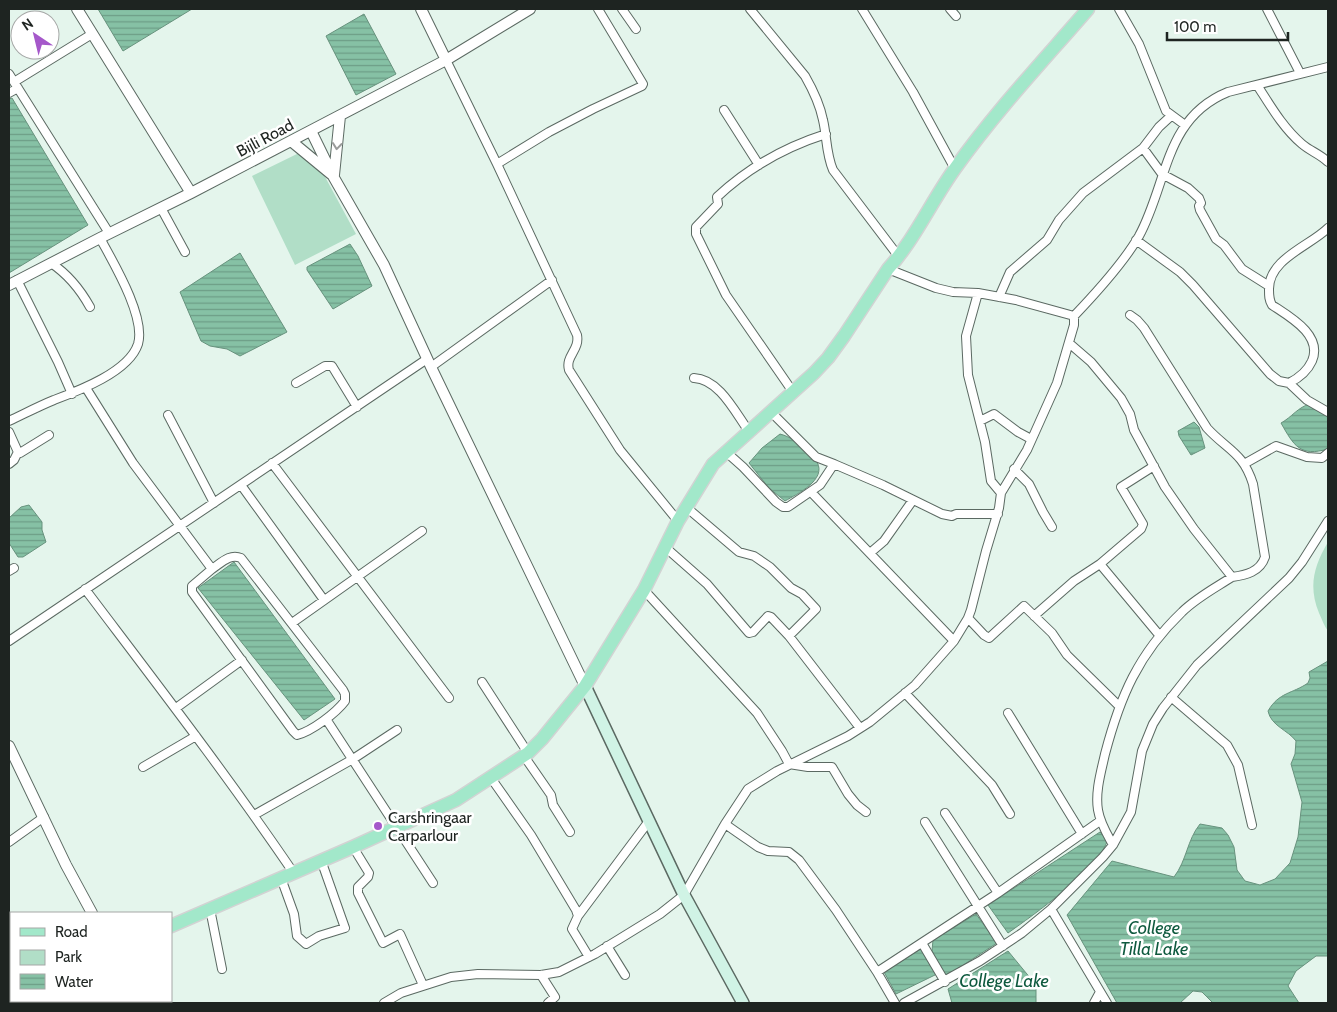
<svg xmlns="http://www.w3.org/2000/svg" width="1337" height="1012" font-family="Cabin,sans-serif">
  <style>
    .park { fill: #b1dec7 }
    .water { fill: url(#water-rules); stroke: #67927d }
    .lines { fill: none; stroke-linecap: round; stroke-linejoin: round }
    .minor-casing { stroke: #5b6962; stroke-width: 10 }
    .tertiary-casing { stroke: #5b6962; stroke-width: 12 }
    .secondary-casing { stroke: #5b6962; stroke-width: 14 }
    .primary-casing { stroke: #d2d3d3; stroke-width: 15 }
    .minor { stroke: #fff; stroke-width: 8 }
    .tertiary { stroke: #fff; stroke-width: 10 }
    .secondary { stroke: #d0f3e5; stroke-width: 11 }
    .primary { stroke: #a2e8ca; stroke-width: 12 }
    .oneway { stroke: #9a9c9b }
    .poi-dot { fill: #a558ca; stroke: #fff; stroke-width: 2 }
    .labels { text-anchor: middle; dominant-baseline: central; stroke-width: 5; stroke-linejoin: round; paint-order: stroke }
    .street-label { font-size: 16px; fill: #1e2421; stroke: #fff }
    .poi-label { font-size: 16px; fill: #1e2421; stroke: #fff; text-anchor: start }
    .water-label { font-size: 18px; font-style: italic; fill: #0f5a3f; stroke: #fff }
  </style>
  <defs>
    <pattern id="water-rules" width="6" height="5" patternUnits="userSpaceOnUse" patternTransform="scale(1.25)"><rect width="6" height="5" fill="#86c1a5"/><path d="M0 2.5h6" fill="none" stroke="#6d9d86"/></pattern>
  </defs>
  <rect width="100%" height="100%" fill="#e4f5ec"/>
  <path class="park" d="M301,152L317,162L356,234L295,265L252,176Z
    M1328,542V631C1324,626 1322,619 1319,613C1308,586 1314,566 1328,542Z"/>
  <path class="water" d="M98,9H192L123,51Z
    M364,14L396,74L356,95L326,36Z
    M12,98L88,225L9,273V99Z
    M350,244L358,256L372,286L333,309L307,270V267Z
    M240,253L287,332L240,356L227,349L210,346L201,341L180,292Z
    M1310,404L1328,413V449C1300,457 1294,446 1281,423C1292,417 1298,407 1310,404Z
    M1194,422L1199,427L1205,448L1191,455L1179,436L1178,431Z
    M780,434C791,437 799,443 806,451C810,454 815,458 817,462C827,480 797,494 785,501L769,488L749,463L762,448Z
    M29,505L42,522V530L46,542L23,557H18L9,543V518L21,507Z
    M234,562L335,699L304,720L198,588Z
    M1328,661V956H1316L1296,971L1288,986L1299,1003H1213L1202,992L1193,991L1180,1003H1117L1067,915L1112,861L1174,877C1187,860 1187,840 1200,824L1222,828L1228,835L1234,847L1237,870L1245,881L1260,885L1275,879L1290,863L1298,837L1302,802L1291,764L1295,754L1296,741C1288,730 1271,726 1268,711C1279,692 1292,694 1308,683L1310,678L1309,672Z
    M1100,832L1108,838C1103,866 1032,916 1008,933L988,905Z
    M976,914L997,943L945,977L932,951L933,940Z
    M924,947L937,974L896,994L884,972Z
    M1008,951L1036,985V1003H952L948,989Z"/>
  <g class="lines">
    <g class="minor-casing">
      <path id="minor" d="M622,9L636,29
        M750,9L805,76C813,90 820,105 823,120C827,137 826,154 833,170L899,257
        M862,9L913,92L955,169
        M950,9L956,16
        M1119,9L1139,44L1166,111L1185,125
        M1267,9L1300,73
        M446,60L497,164L577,335C580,350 565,356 569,370L620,450L678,521
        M9,74L109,233
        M14,82L92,34
        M1257,85C1270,105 1283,128 1302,144C1310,151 1320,154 1328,162
        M9,93L18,88
        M724,110L759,165
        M1143,148L1162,174L1188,188L1199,198L1201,203L1199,206L1200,210L1216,239L1224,245L1242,269L1269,286
        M497,164L549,132L593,109L642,86L643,84L598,9
        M161,208L185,252
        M1136,240L1180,272L1193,285L1270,374L1279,381L1289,383C1299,378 1307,372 1312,361C1323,335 1290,317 1272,305C1269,300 1269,296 1269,290C1268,259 1310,246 1328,228
        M51,263C69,275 80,289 90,307
        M888,269L936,288L953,292L978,293L1016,300L1074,316
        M17,280L58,362L72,394
        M978,293L966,336L968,375L985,442L991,481L1001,493
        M999,297L1010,272L1047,240L1059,220L1083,193L1143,148L1159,127L1171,116
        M1069,343L1091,362L1121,398L1130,414L1134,430L1165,487L1194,529L1232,577C1246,575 1260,572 1265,557L1253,484C1243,452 1227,450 1207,428L1144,328L1137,320L1130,315
        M431,367L552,280
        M694,378C719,379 735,412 748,430
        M296,383L325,366H332L357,407
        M1289,383L1307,400L1328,412
        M86,388L133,463L212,569L192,586V592L293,731L297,735C312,731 336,713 345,701V694L343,690L241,558C230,553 221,563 212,569
        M793,392L726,295L696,234V227L718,204L717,197C748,168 785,147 826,134
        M168,415L214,503
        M9,421C24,414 39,406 54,400C78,391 129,372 138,344C146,317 113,262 100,238
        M980,421L994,414L1018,432L1031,439
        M9,432L18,452L14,460L9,464
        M725,451L743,467L776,502L783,507H788L820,485L834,464L816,457L771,412
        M18,452L20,453L49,435
        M272,463L449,698
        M834,464L883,485L942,514L952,516L956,514H998
        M1244,464L1276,446L1307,457L1322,458L1328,453
        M1154,466L1121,487L1143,524L1141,529L1100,564L1160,636
        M1014,469L1029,484L1043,512L1052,527
        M241,485L324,600
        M811,492L954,641
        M686,507L739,552L754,556L770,567L791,588L802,594L816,609L789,636
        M665,547L707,584L749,633L753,632L768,616L771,617L789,636L860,728
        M870,553L884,541L913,500
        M9,571L14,568
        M85,589C156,683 227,775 293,872
        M644,590L757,713L782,751L789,764L808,767H832L848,794L857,805L866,812
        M1034,616L1074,581L1100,564
        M968,618L984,635L989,638L1024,606L1052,633L1067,655L1119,706
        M292,623L422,531
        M9,641L427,359
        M482,682L528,753
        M905,693L992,785L1010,814
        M1171,697L1227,745L1238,765L1252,825
        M176,708L242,660
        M1008,713L1082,834
        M326,719L433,883
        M524,756L551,795L553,805L570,832
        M143,767L196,736
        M491,778L531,835L576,910L578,916L572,929L589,957
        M945,813L998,893
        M254,815L353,759L397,730
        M925,822L1003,946
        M725,824L758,847L768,851L789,852L799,860L836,910L877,972L895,1003
        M9,842L44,817
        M1113,845C1107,834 1100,823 1098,810C1095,792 1101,772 1105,754C1120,697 1138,654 1182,612C1196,598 1215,588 1232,577
        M353,847L369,873L368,877L358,887V893L383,943L400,934L423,985
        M281,878L294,914L297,936L306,944L319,936L345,928L321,860
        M210,909L222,969
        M1051,909L1107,1003
        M578,916L649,821
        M922,943L945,982
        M607,946L625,975
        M877,972L998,893L1100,821
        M541,975L555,997L548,1003
        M384,1003L401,993L451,977L478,974L541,975L559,972L595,954L660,914L684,895L725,824L748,789L777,771L848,736L870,722L915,685L954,641L968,618L971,610L986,551L999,508L1001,493L1027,450L1057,383L1074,325V316C1095,294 1124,262 1139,236C1168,183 1164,118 1228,92L1328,67
        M904,1003L980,961L1022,933L1051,909L1103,857L1113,845L1131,812L1142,751L1153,724L1163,708L1197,665L1289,578L1302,562L1328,521
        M1094,1003L1100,992"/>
    </g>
    <g class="tertiary-casing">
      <path id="tertiary" d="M77,9L191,193
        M421,9L446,60
        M311,131L333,176L384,265L431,367L585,686
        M291,141L331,174
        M334,175L340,116
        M9,285L100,238L191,193L446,60L530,9
        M9,746L66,865L92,913"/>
    </g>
    <g class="secondary-casing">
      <path id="secondary" d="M585,686L684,895L743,1003"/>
    </g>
    <g class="primary-casing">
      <path id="primary" d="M171,926L353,847L456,800L528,753L542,739L585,686L644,590L678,521L713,464L814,373L828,358L844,336L888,269C915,239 932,200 956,167C996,111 1043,61 1088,9
        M14,1003L15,1001
        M129,1003L132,1001"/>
    </g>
    <use href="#minor" class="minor"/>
    <use href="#tertiary" class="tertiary"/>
    <use href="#secondary" class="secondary"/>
    <use href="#primary" class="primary"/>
  </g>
  <defs><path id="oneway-chevron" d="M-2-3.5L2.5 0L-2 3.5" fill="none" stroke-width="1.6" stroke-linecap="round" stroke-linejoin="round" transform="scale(1.25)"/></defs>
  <use class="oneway" href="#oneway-chevron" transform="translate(337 146) rotate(96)"/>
  <circle class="poi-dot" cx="378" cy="826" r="5"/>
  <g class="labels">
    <g class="street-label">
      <text transform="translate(265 138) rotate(-28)">Bijli Road</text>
    </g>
    <g class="poi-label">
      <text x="388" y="817">Carshringaar<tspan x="388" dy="18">Carparlour</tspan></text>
    </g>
    <g class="water-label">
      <text x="1154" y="928">College<tspan x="1154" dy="21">Tilla Lake</tspan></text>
      <text x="1004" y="981">College Lake</text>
    </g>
  </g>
  <rect width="1337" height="1012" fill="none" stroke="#1e2421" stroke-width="20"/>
  <rect x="10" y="912" width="162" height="90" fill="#ffffff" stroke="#a5a7a6"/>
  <rect x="20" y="928" width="25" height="8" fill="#a2e8ca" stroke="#a5a7a6"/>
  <text x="55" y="937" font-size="15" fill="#1e2421">Road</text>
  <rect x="20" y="950" width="25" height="15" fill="#b1dec7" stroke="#a5a7a6"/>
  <text x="55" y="962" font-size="15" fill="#1e2421">Park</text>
  <rect x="20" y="974" width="25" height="15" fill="url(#water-rules)" stroke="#a5a7a6"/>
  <text x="55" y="987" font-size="15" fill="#1e2421">Water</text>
  <g transform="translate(35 35) rotate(325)"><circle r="24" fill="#ffffff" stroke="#a5a7a6"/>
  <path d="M0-4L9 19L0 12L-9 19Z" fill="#a558ca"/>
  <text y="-8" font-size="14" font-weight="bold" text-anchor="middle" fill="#1e2421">N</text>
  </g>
  <path d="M1167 32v8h121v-8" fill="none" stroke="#1e2421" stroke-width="2.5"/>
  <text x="1174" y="32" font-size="15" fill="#1e2421" stroke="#ffffff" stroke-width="4" paint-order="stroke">100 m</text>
</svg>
